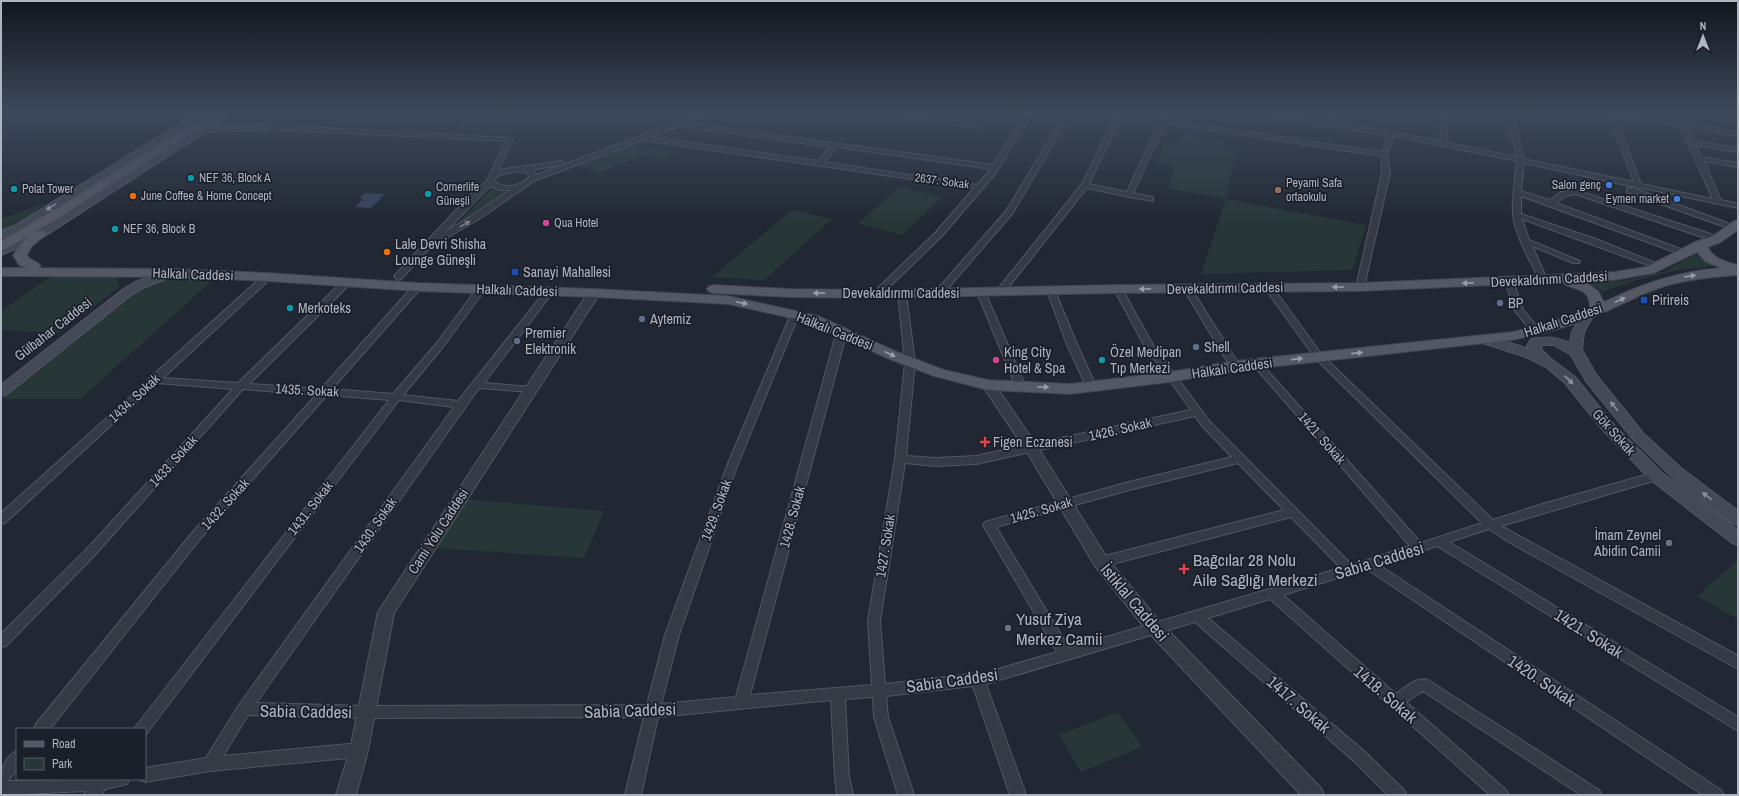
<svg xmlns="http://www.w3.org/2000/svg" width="1739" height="796" font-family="'Archivo Narrow',sans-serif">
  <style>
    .green { fill: #273738 }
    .water { fill: #39445b }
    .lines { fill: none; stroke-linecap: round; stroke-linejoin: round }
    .minor-casing { stroke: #525762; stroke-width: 2 }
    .tertiary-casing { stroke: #525762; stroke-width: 2 }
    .secondary-casing { stroke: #525762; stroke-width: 2 }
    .primary-casing { stroke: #3e434e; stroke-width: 2 }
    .minor { fill: #353a44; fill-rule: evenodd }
    .tertiary { fill: #353a44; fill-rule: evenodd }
    .secondary { fill: #434957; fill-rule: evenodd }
    .primary { fill: #535864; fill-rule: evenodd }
    .oneway { fill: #898f9c }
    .oneway2 { fill: #787d89 }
    .oneway3 { fill: #989daa }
    .culture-dot { fill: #0f9aa8; stroke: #1a1f29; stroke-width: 1.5 }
    .shop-dot { fill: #3f7fe0; stroke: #1a1f29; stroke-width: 1.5 }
    .education-dot { fill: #8d6e63; stroke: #1a1f29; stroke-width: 1.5 }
    .food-dot { fill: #e8710a; stroke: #1a1f29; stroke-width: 1.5 }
    .hotel-dot { fill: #d1479c; stroke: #1a1f29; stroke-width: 1.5 }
    .transit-dot { fill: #1a4fb4; stroke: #1a1f29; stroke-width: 1.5 }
    .service-dot { fill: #5c6f8a; stroke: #1a1f29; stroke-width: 1.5 }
    .health-dot { fill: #e0444e; stroke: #1a1f29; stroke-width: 1.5 }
    .worship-dot { fill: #6b7280; stroke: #1a1f29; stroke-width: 1.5 }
    .labels { text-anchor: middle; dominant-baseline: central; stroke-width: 3.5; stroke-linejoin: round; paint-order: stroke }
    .far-poi-label { font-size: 12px; fill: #afb4c1; stroke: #1a1f29; text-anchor: start }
    .far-street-label { font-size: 12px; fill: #afb4c1; stroke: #1a1f29 }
    .poi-label { font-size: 14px; fill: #afb4c1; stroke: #1a1f29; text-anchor: start }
    .street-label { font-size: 14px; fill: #afb4c1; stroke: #1a1f29 }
    .near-poi-label { font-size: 17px; fill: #afb4c1; stroke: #1a1f29; text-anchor: start }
    .near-street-label { font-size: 17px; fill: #afb4c1; stroke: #1a1f29 }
  </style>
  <rect width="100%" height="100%" fill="#212833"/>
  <path class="green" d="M468,113H544L536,125L514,130L455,129Z
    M1182,134L1224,140L1223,146L1236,148L1227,198L1168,189L1175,167L1157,164L1164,142L1179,144Z
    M631,145L676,151L666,160L642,156L601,172L578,166Z
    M899,187L942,197L902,235L858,224Z
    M491,190L509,193L458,225L456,224Z
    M1226,199L1366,225L1352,270L1201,274Z
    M48,202L24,219L1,231V219Z
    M792,210L832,219L764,280L712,277Z
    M1694,254L1720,265L1678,270L1637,280L1602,292L1587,282L1623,281L1667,271Z
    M115,274L120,287L58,333L1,330V311L53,275Z
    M169,276L214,279L80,399H3L140,288Z
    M464,499L604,511L584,558L433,548Z
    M1738,560V619L1697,596Z
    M1118,712L1142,747L1081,772L1059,735Z"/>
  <path class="water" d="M365,193L385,194L371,208L355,207L363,199L360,197Z"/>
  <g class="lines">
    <g class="minor-casing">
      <path id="minor" d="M702,113H711L687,123L993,165L1026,113H1032L995,174L942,236L880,296H874L873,294L874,292L936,232L974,188L642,140L534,181L479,219L443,240H437L401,279L398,280L394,277L395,275L476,189L487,181L506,141L267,129L264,127L267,125L510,138L513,140L498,170L561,161L564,163L561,165L531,170H534L536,175ZM679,126L830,147L818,161L650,137ZM837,147L991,169L977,185L824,162ZM518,171L528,173L529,177C521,186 504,190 494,181V179L502,174ZM490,186L500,190H510L473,215L445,232Z
        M879,113H897L980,124L983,126L980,128L882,115Z
        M1063,113H1069L1060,132L1012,214L942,295H936L935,293L936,291L1006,211L1054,132Z
        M1117,113H1123L1089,184L1127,192L1163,113H1169L1166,120L1382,152L1388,135L1256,115L1253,113H1270L1328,121L1329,113H1335L1334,122L1441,141L1440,113H1446L1447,143L1517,157L1506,113H1512L1524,159L1634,182L1608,113L1678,122L1675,113H1681L1685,123L1738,132V136L1687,127L1693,141L1738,148V152L1696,145L1701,157L1738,163V167L1704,161C1710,174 1714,187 1721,200L1738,204V208L1642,188L1639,189L1635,187L1524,163L1521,191L1550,200L1561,192L1575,190L1720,237L1721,239L1720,241H1714L1575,194L1566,196L1556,203L1686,251L1687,253L1683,255L1521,196V214L1596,239L1663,266L1659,268H1656L1522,219L1529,240L1580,261L1579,263H1573L1532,246L1547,279L1543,282L1539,279C1530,260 1514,234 1513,213C1512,196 1515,179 1517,161L1394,136L1387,154L1390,173L1364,287L1360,290L1356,287L1382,173L1381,156L1165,123L1133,193L1153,197V201L1129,197L1087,188L1003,294H997L996,292L997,290L1082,184ZM1616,118L1680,126L1713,199L1641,184Z
        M1627,188H1633L1738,227L1737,229H1731L1627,192Z
        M267,274L271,277L270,279L163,378L238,383L344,280H350L351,282L350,284L249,384L321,389L414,285L417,284L421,287L420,289L332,389L393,394L436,344L478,287L481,286L485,289L484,291L442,348L403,395L458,401L546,290L549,289L553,292L484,383L530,387L533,388L535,390L533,392L479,388L256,703L366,706L647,705L665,635L727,466L791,314L795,311L799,314L737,466L679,635L661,704L736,697L837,331L842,328L847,331L750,695L872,685L868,621L895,459L905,363L898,293L902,290L906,293L915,363L906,456L936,458L976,456L1191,410L1144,345L1114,289L1118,286L1122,289L1153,345L1210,422L1352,565L1410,546L1254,366L1252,364L1254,362H1260L1421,543L1482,523L1316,359L1264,287L1268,284L1271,285L1322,355L1493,520L1539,505L1656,472L1660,473L1662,476L1660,479L1501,526L1738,656V669L1507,541L1489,529L1449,542L1738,717V731L1437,546L1379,565L1721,790L1724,795H1703L1367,569L1283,595L1396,694C1405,688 1417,676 1428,680L1599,790L1602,795H1581L1423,691L1406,702L1506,790L1509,795H1490L1270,599L1208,618L1365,752L1404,790L1407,795H1388L1355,762L1195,622L986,684L1026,795H1010L973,686L886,696L888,717L914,795H898L874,717L873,697L845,699L849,777L853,795H837L835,777L831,700L658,717L641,795H625L644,717L366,718L248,715L223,756L359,743L364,745L366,750L364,755L359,757L210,771L145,782L139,779H145V768L206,758L239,705L454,407L399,400L146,734L145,729H134L389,400L327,395L200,539L50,729H34L36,724L192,533L316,395L243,389L93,557L6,646L1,647V634L85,551L233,389L157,383L5,523L1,524V513L148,381L149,378L151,377L264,275ZM1195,416L1202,426L1232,457L1129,482L985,522L983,525L1057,652L988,672L885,684L880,621L905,463L936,466L976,464ZM1238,463L1284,510L1101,557L1097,559L1095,562L1097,565L1101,567L1291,517L1341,568L1069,648L996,527L1129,490Z
        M1509,278L1513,281L1523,310L1540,330L1542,332L1540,334H1534L1515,311L1505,281Z
        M1187,285L1191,288L1240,366L1238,368L1235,369L1230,366L1183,288Z
        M1051,288L1055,291L1076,342L1096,386L1094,388H1088L1086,386L1066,342L1047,291Z
        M981,289L985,292L1026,387L1024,389L1021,390L1016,387L977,292Z
        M17,751V769L8,781L129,779L127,784L105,789L101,795H84L86,791L1,795C1,778 0,759 17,751Z"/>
    </g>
    <g class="tertiary-casing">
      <path id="tertiary" d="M594,290L600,293L394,613L368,750L356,795H336L350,750L378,612L588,293Z
        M988,381L993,382L1037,446L1107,558L1161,623L1321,788L1324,795H1301L1149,633L1095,566L1027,452L982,385L983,382Z"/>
    </g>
    <g class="secondary-casing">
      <path id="secondary" d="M197,113H207L22,230L1,238V231L14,226Z
        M220,113H229L224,119L213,126L267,124L272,127L267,130L205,132L45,236L1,255V248L37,232Z
        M172,269L176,271L178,273L176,275L143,288L130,296L6,395L1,396V385L122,290L135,282Z
        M1588,310L1592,311L1594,314L1584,332L1582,350L1597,376L1643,433L1681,468L1738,511V525L1732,523L1671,476L1633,439L1586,381L1571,355L1554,345H1541L1542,350L1550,358L1575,377L1613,424L1661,472L1738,530V545L1732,543L1651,480L1603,430L1565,383L1546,367L1526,357L1480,342L1479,339L1480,336L1485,335L1529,349L1527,346L1531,339C1545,336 1557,337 1570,343L1572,332L1582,314L1584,311Z"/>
    </g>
    <g class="primary-casing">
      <path id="primary" d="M212,113H224L60,217L6,249L1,250V241C73,201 140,153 212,113Z
        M1738,220V230L1721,242L1708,247C1713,259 1727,262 1738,265V275C1714,277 1689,279 1665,286C1642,293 1622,305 1600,314C1572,326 1542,334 1512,340L1235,371L1170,382L1070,394L988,390L934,376L887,358L809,322L728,304L594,297L417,291L267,281L172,277L1,276V268H28L19,265L13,255C20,245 31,228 45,231L47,234L32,246L27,255C30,261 37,260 41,266L39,268L172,269L267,273L417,283L594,289L728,296L818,316L897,352L944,370L988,380L1070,384L1170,372L1235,361L1512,332C1539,326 1565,318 1590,308C1590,286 1574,292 1562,282L1360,291L1118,293L877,298L790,297L714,293L709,292L707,289L709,286L714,285L790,289L877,290L1118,285L1360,283L1614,272L1646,267L1654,263L1695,242L1713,236L1734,221ZM1697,252L1705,261L1721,268C1676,272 1644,283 1604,302L1598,291L1584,281L1614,280L1654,273Z"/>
    </g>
    <use href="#minor" class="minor"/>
    <use href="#tertiary" class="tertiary"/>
    <use href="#secondary" class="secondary"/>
    <use href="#primary" class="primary"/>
  </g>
  <defs><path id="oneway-solid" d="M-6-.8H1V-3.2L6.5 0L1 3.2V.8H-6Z"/></defs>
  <g class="oneway">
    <use href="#oneway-solid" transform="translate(51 207) rotate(148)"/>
    <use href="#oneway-solid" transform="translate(1569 380) rotate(44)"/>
    <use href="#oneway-solid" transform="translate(1614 406) rotate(-129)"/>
    <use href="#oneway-solid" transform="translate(1707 496) rotate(-143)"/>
  </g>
  <use class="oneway2" href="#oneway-solid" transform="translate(465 224) rotate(-30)"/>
  <g class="oneway3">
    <use href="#oneway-solid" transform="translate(1690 276) rotate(-9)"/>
    <use href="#oneway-solid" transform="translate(1468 283) rotate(178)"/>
    <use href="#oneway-solid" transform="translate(1338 287) rotate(-180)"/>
    <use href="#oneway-solid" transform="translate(1145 289) rotate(179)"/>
    <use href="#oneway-solid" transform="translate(819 293) rotate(-179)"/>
    <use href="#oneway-solid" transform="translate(1620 300) rotate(-26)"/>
    <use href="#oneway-solid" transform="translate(742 303) rotate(12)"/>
    <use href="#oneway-solid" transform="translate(1357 353) rotate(-6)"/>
    <use href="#oneway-solid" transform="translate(890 354) rotate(25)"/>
    <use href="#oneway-solid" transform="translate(1297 359) rotate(-6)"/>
    <use href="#oneway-solid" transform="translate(1043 387) rotate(2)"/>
  </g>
  <linearGradient id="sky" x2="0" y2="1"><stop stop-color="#12161c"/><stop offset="0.5" stop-color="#3d485b"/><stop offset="1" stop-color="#3d485b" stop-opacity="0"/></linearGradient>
  <rect width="1739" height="224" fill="url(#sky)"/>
  <g class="culture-dot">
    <circle cx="191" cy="178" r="4"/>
    <circle cx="14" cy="189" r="4"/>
    <circle cx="428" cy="194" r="4"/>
    <circle cx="115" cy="229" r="4"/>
    <circle cx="290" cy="308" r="4"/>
    <circle cx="1102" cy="360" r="4"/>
  </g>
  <g class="shop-dot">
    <circle cx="1609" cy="185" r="4"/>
    <circle cx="1677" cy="199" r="4"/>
  </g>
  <circle class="education-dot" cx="1278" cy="190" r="4"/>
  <g class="food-dot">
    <circle cx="133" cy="196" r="4"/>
    <circle cx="387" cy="252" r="4"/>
  </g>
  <g class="hotel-dot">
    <circle cx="546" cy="223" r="4"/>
    <circle cx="996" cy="360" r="4"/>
  </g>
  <g class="transit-dot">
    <rect x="511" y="268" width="8" height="8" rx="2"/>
    <rect x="1640" y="296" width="8" height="8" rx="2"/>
  </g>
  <g class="service-dot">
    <circle cx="1500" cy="303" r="4"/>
    <circle cx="642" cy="319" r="4"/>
    <circle cx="517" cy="341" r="4"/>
    <circle cx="1196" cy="347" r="4"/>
  </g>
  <g class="health-dot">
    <path d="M983 436h4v4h4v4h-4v4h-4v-4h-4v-4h4z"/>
    <path d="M1182 563h4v4h4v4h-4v4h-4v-4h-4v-4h4z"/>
  </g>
  <g class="worship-dot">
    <circle cx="1669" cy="543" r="4"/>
    <circle cx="1008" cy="628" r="4"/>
  </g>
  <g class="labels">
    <g class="far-poi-label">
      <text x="199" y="178">NEF 36, Block A</text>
      <text x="1286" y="183">Peyami Safa<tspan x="1286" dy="14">ortaokulu</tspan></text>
      <text x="1601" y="185" text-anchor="end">Salon genç</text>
      <text x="436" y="187">Cornerlife<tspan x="436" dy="14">Güneşli</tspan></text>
      <text x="22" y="189">Polat Tower</text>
      <text x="141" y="196">June Coffee &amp; Home Concept</text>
      <text x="1669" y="199" text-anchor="end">Eymen market</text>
      <text x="554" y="223">Qua Hotel</text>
      <text x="123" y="229">NEF 36, Block B</text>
    </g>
    <g class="far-street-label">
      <text transform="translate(942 181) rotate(8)">2637. Sokak</text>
    </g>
    <g class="poi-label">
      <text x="395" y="244">Lale Devri Shisha<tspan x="395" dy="16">Lounge Güneşli</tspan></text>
      <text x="523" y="272">Sanayi Mahallesi</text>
      <text x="1652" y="300">Pirireis</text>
      <text x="1508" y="303">BP</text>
      <text x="298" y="308">Merkoteks</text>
      <text x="650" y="319">Aytemiz</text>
      <text x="525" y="333">Premier<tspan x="525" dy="16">Elektronik</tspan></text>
      <text x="1204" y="347">Shell</text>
      <text x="1004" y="352">King City<tspan x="1004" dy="16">Hotel &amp; Spa</tspan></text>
      <text x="1110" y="352">Özel Medipan<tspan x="1110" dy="16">Tıp Merkezi</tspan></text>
      <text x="993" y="442">Figen Eczanesi</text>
      <text x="1661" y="535" text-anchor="end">İmam Zeynel<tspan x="1661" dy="16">Abidin Camii</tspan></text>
    </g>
    <g class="street-label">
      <text transform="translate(193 274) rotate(2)">Halkalı Caddesi</text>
      <text transform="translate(1549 279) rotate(-3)">Devekaldırımı Caddesi</text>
      <text transform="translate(1225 288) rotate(-1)">Devekaldırımı Caddesi</text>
      <text transform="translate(517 290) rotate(2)">Halkalı Caddesi</text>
      <text x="901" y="293">Devekaldırımı Caddesi</text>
      <text transform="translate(1563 320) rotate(-18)">Halkalı Caddesi</text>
      <text transform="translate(53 329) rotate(-38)">Gülbahar Caddesi</text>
      <text transform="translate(835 331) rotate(22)">Halkalı Caddesi</text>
      <text transform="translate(1232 368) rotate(-8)">Halkalı Caddesi</text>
      <text transform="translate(307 390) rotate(3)">1435. Sokak</text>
      <text transform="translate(134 398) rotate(-43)">1434. Sokak</text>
      <text transform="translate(1120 429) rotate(-13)">1426. Sokak</text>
      <text transform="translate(1614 432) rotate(48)">Gök Sokak</text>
      <text transform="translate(1322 438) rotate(49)">1421. Sokak</text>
      <text transform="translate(173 461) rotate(-48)">1433. Sokak</text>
      <text transform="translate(225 504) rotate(-48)">1432. Sokak</text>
      <text transform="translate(310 508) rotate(-52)">1431. Sokak</text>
      <text transform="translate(716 510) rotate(-70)">1429. Sokak</text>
      <text transform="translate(1041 510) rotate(-16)">1425. Sokak</text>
      <text transform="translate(792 517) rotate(-75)">1428. Sokak</text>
      <text transform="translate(375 525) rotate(-55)">1430. Sokak</text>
      <text transform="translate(438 531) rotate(-57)">Cami Yolu Caddesi</text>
      <text transform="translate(885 546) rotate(-81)">1427. Sokak</text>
    </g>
    <g class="near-poi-label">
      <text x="1193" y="559">Bağcılar 28 Nolu<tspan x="1193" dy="20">Aile Sağlığı Merkezi</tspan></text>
      <text x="1016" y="618">Yusuf Ziya<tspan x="1016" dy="20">Merkez Camii</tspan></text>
    </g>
    <g class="near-street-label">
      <text transform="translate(1379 560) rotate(-17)">Sabia Caddesi</text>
      <text transform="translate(1135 602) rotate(50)">İstiklal Caddesi</text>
      <text transform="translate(1589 633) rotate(32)">1421. Sokak</text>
      <text transform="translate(952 680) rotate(-8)">Sabia Caddesi</text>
      <text transform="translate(1542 680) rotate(34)">1420. Sokak</text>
      <text transform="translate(1386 694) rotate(41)">1418. Sokak</text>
      <text transform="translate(1299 704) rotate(41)">1417. Sokak</text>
      <text transform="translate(630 710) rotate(-2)">Sabia Caddesi</text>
      <text transform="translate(306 711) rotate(1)">Sabia Caddesi</text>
    </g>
  </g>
  <rect width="1739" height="796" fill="none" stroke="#afb4c1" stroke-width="4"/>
  <rect x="16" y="728" width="130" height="52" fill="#1a1f29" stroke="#565b66"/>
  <rect x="24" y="741" width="20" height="6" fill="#535864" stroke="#565b66"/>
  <text x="52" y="748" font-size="12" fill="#afb4c1">Road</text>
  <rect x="24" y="758" width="20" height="12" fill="#273738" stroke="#565b66"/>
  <text x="52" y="768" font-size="12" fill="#afb4c1">Park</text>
  <g transform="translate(1703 36)" stroke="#1a1f29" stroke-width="3" paint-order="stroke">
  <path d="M0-3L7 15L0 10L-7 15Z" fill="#afb4c1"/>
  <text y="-6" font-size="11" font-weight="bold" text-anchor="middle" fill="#afb4c1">N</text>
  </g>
</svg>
